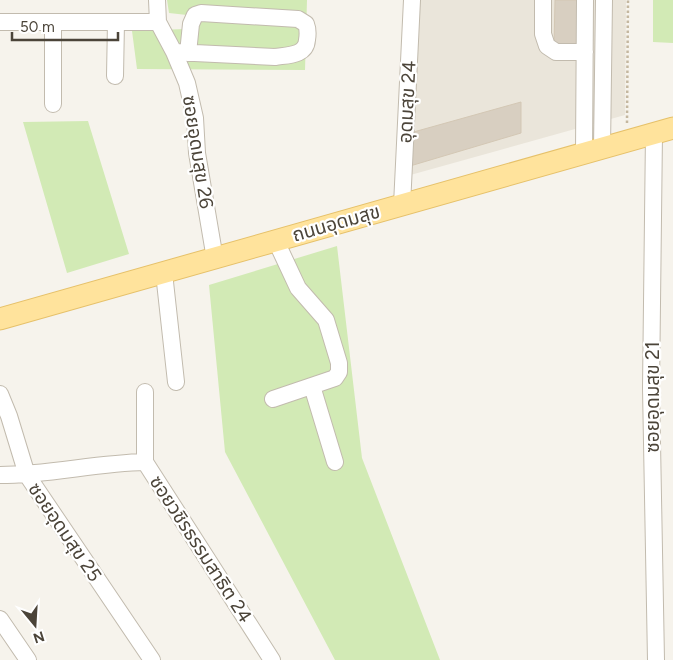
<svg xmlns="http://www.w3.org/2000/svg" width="673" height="660" font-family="Figtree,'Noto Sans Thai',sans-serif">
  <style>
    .residential { fill: #eae5da }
    .green { fill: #d2eab5 }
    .building { fill: #d8cfc1; stroke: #d3c7b4 }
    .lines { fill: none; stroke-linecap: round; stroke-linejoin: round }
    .minor-casing { stroke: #c2bbae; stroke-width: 18 }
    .major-casing { stroke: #e6c16a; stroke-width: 23 }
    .path { stroke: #c4b79f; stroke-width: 2.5; stroke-dasharray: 2.5 2.5; stroke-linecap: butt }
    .minor { stroke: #fff; stroke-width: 16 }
    .major { stroke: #ffe39c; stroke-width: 21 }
    .labels { text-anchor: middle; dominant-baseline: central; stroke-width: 4.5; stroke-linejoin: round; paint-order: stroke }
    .street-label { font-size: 19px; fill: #4b4439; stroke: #fff }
  </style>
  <rect width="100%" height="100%" fill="#f6f3ec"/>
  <path class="residential" d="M405,0H626L625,115L396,179Z"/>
  <path class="green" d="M167,0H307L305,70L137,69L132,31L185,29L187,15L169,13Z
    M653,0H673V43L653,42Z
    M88,121L129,254L67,273L23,122Z
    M337,246L362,458L440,660H335L225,452L209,285Z"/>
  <path class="building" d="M555,0H581V47H554Z
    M521,102V133L410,166V133Z"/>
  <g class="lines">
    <g class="minor-casing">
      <path id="minor" d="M157,0L158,22L174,52L187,83L195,118L197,153L215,259
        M543,0V34L547,46L556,52H585
        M0,22H158
        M53,22V104
        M174,52L275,57C287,55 306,56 307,40C308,34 308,29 306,24L298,19L201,13L195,15L191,24L188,53
        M115,76L116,22
        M654,133L651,388L656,660
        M602,148L604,0
        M584,153L585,0
        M402,205L412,0
        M164,273L176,382
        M312,386L335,462
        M145,392V462
        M0,394L9,416L27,475L152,660
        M273,399L335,378L339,372V363L326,320L298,288L276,241
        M0,475C49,475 96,463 145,462L272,660
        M0,619L28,660"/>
    </g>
    <g class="major-casing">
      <path id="major" d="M0,319L673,128"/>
    </g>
    <path class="path" d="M627,123L628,0"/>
    <use href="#minor" class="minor"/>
    <use href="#major" class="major"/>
  </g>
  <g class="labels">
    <g class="street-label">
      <text transform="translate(407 102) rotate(-87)">อุดมสุข 24</text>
      <text transform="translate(198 152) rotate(81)">ซอยอุดมสุข 26</text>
      <text transform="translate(336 223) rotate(-16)">ถนนอุดมสุข</text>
      <text transform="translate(652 397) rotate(-90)">ซอยอุดมสุข 21</text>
      <text transform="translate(65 532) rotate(56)">ซอยอุดมสุข 25</text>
      <text transform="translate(201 549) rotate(57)">ซอยวชิรธรรมสาธิต 24</text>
    </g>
  </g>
  <g transform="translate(35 625) rotate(162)" stroke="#ffffff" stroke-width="4" paint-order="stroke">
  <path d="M0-4L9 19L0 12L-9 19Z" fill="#4b4439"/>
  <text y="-8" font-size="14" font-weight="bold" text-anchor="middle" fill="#4b4439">N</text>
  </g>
  <path d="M12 32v8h106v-8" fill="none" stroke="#4b4439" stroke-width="2.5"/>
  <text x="20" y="32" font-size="15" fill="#4b4439" stroke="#ffffff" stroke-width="4" paint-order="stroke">50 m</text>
</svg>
